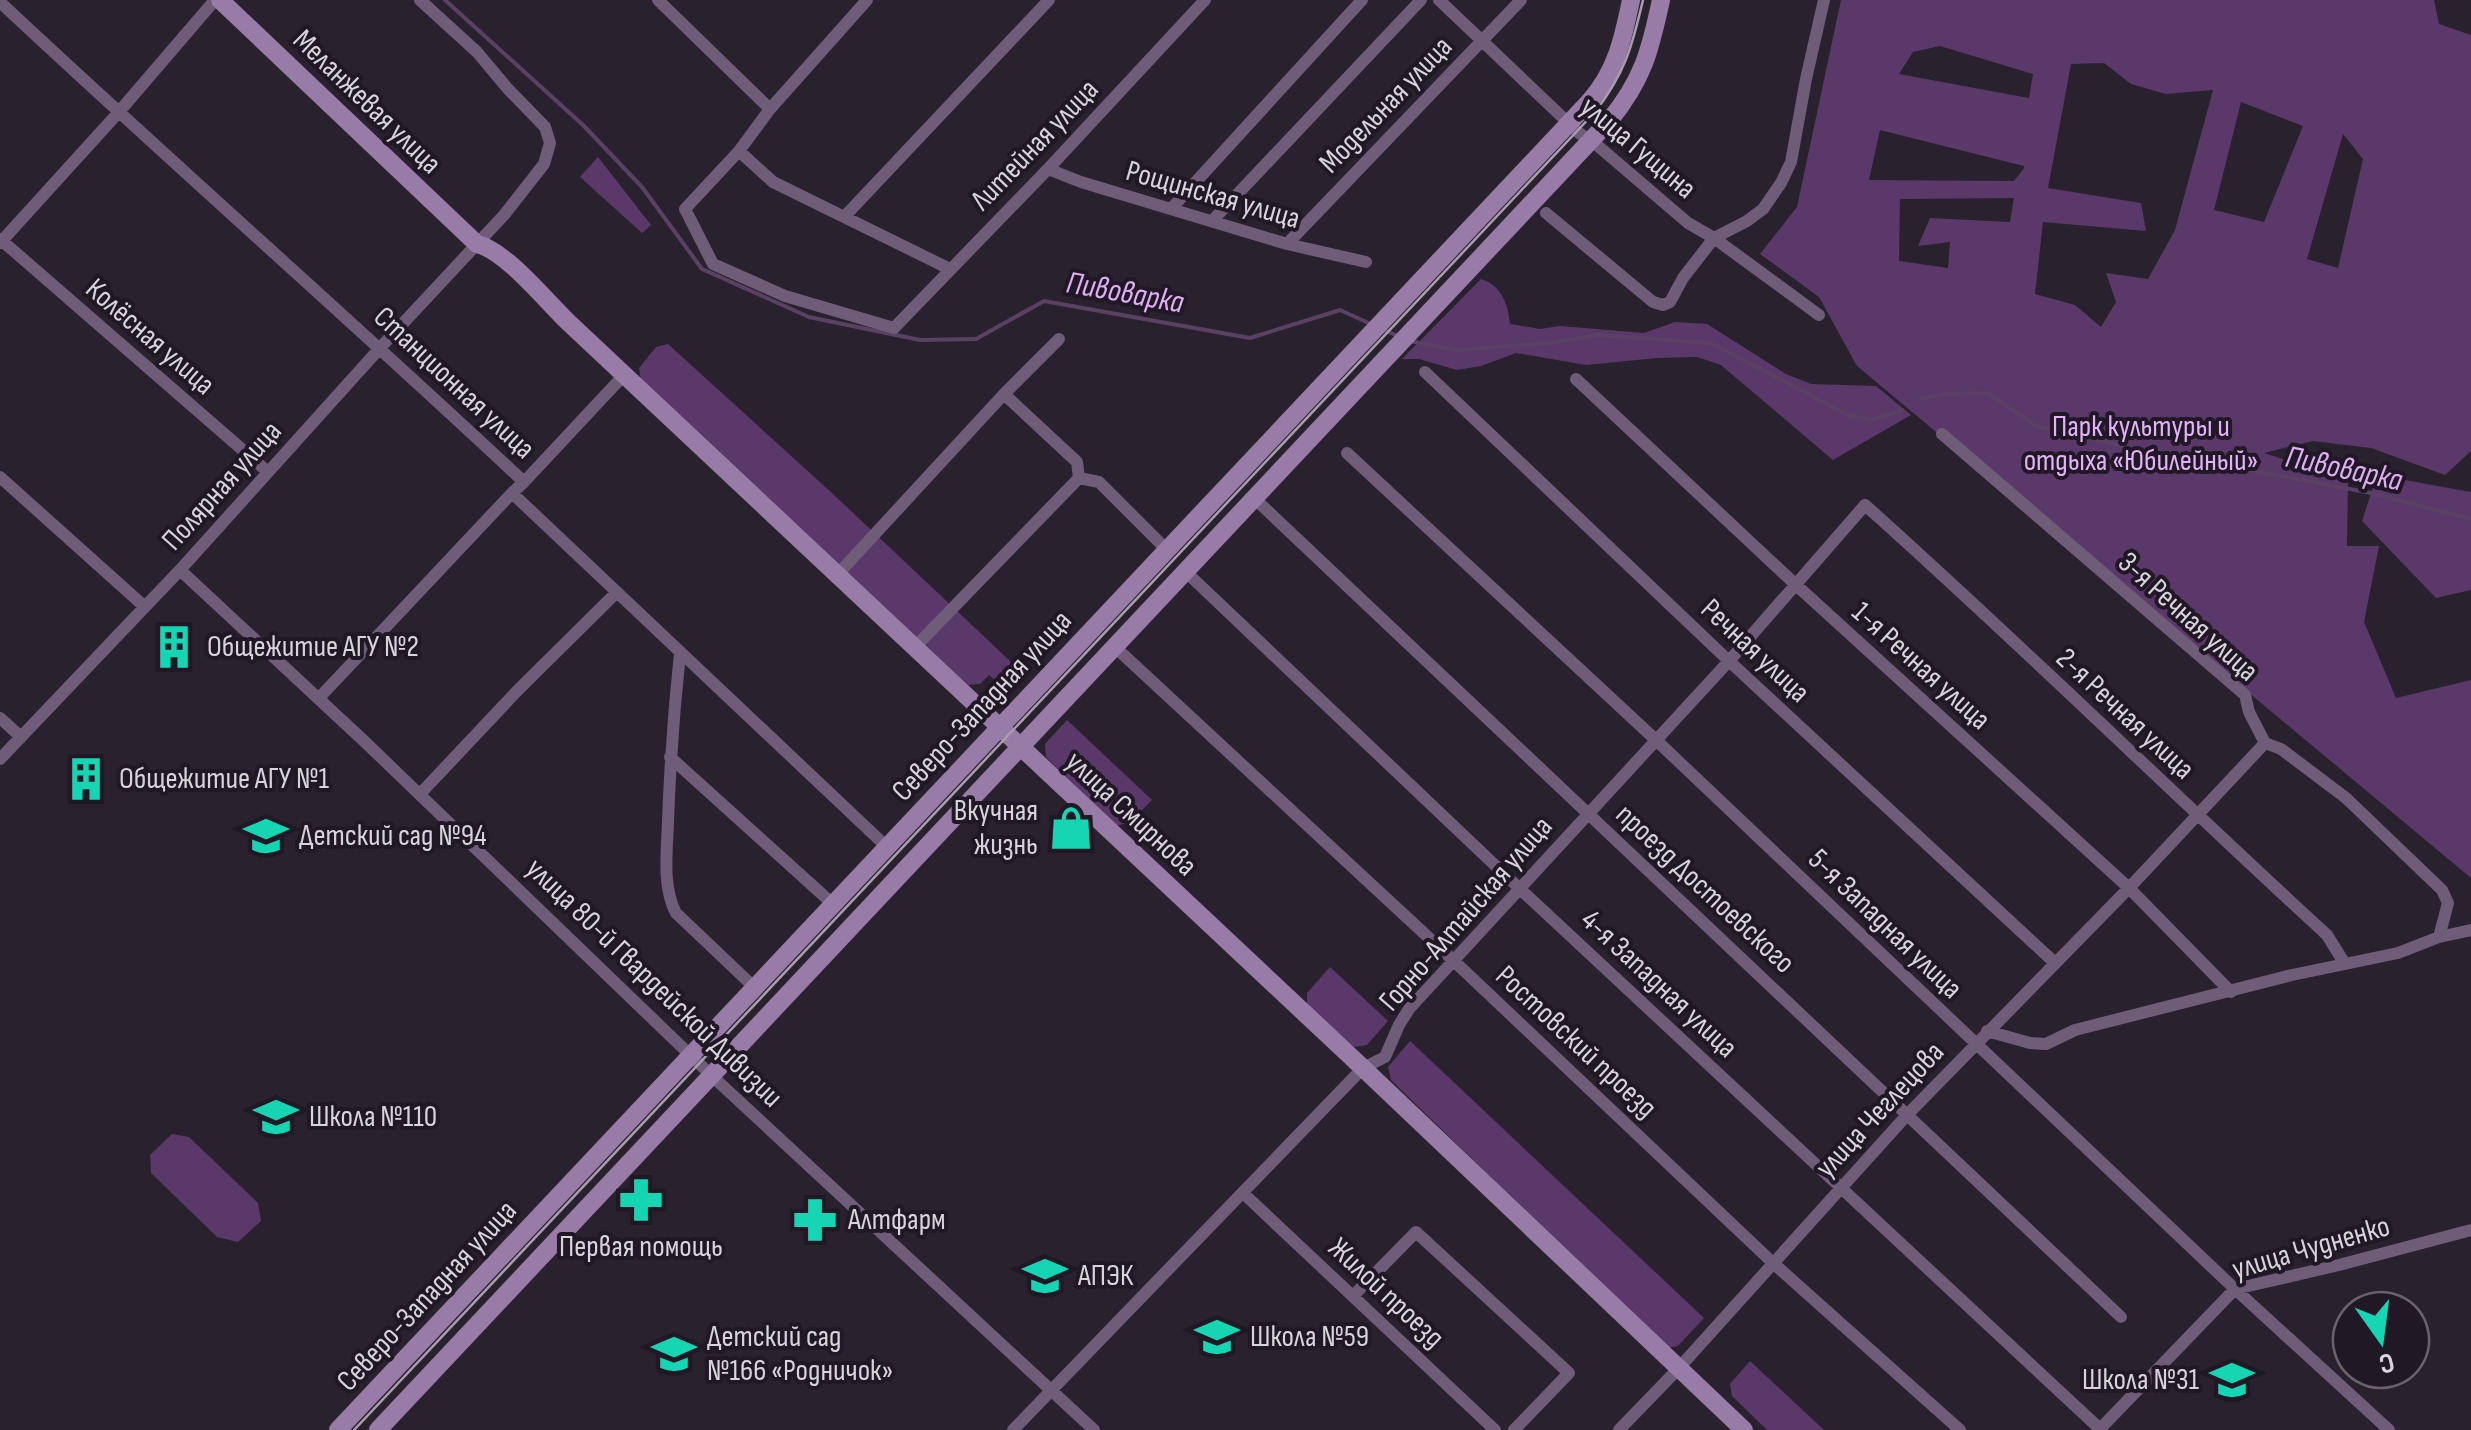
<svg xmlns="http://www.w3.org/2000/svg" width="2471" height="1430" font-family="'Sofia Sans Condensed',sans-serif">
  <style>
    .green { fill: #5b386a; fill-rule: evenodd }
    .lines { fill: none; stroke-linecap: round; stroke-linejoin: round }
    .stream { stroke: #5a4164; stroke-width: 4 }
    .street { stroke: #6f5c78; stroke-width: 12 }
    .secondary { stroke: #997ba8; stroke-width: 18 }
    .tram { stroke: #a69fa9; stroke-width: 2.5 }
    .labels { text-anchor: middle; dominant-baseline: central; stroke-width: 8; stroke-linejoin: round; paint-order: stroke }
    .street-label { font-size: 30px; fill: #d9d3dc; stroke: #201824 }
    .park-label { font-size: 30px; fill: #e3b2fa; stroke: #201824 }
    .poi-label { font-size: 30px; fill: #d9d3dc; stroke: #201824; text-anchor: start }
    .water-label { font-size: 32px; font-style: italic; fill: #dfaef6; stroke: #201824 }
  </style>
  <rect width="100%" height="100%" fill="#2a212e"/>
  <path class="green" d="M1841,0H2434L2439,24L2471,35V451L2445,475L2371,448L2313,441L2264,453L2348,480L2347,546H2379L2364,622L2396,698L2471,680V878L1857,366L1819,297L1760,254L1797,207ZM1940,46L2033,74L2029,98L1899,74L1913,52ZM2104,63L2131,84L2166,94L2213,90L2175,230L2148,279L2106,273L2116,302L2101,327L2075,305L2035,294L2043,222L2146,231L2141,203L2048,188L2071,64ZM2241,102L2303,126L2264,222L2214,210ZM1880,130L2024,166V168L2014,181L1869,180ZM2343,134L2363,159L2338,268L2307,259ZM2014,198L2010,222L1930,218L1918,246L1950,242L1948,268L1899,261L1900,199Z
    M598,157L651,225L642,233L580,177Z
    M1481,279C1502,286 1508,304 1510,324L1540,329L1560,326L1644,333L1675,322L1707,324L1786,374L1811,384L1876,386L1911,415L1833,460L1721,365L1697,357L1657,358L1586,365L1516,353L1481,366L1457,370L1419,359H1402Z
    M668,344L833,494L1025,675L1009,693L989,675L980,684L968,685L641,380L639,368L656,347Z
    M2377,475L2471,492V590L2436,598L2362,521Z
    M1067,720L1152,800L1130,822L1116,826L1046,757L1045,744Z
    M1330,967L1388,1021L1367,1045L1354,1047L1307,1005V993Z
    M1410,1041L1704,1318L1678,1346L1666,1348L1391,1080L1388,1067Z
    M172,1134L189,1137L258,1203L261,1221L238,1242L217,1237L151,1173L150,1155Z
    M1750,1361L1824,1430H1767L1732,1396L1730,1384Z"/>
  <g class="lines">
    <path class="stream" d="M445,0L583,125L642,187L702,269L809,317L920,340L976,339L1044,301L1250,338L1340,310L1373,325
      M1382,329L1400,337
      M1409,341L1457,350L1549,343L1597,335L1711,343L1848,415L1872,420L1902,410
      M1921,399L1945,394L1987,393L2036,426L2132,448L2371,493L2471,519"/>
    <path class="street" d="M658,0L770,109
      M867,0L770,109L739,151L685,209L713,264L785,296L894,328L1048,169L1205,0
      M1439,0L1579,133L1598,146L1688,223L1714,238L1819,315
      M0,2C173,164 351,320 524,482L512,493L888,848
      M739,151L773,182L950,269
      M1048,169L1081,182L1287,244L1366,262
      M1171,209L1362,0
      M1546,213L1653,302L1663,305L1670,302L1683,278L1714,238L1747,221L1763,209L1781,183L1791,162L1806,79L1824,0
      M845,216L1049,0
      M1213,220L1421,0
      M0,239L268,472
      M0,243L118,113L215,0
      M1287,244L1521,0
      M1425,372L1729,661L2054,962
      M1576,379L1795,584L2129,888L2231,992
      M1004,394L1077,462L1079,478L1099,482L1167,550
      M1942,434L2245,695L2249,712L2265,743L2281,749L2346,798L2442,890L2448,903L2439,937
      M1347,453L1657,741L2235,1289L2389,1430
      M0,477L145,607
      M524,482L624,375
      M1255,499L2121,1317
      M180,570L364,741L712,1076L1094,1430
      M1186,572L1519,888L2100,1429
      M838,574L1004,394L1059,339
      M915,647L1079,478
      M1115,647L1455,962L1772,1262L1960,1430
      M680,653C674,709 670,765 668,822C667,851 662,887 676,913L755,988
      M319,698L512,493
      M0,718L21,737
      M670,757L834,905
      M0,759L180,570L380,348L504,215L544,164L550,143L545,127L508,89L477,52L420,0
      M420,794L517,691L617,592
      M1987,1031L2030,1043L2046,1044L2075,1030L2292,975L2398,953L2439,937L2471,930
      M1243,1193L1495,1430
      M1353,1296L1416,1232L1569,1373L1514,1430
      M1013,1430L1363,1068L1385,1057L1399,1025L1409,1009L1729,661L1865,505C2022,645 2172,793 2327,935L2345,964
      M1619,1430L1678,1369L1907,1115L2129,888L2265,743
      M2099,1430L2235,1289L2339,1265L2471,1230"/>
    <path class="secondary" d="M220,0L477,244C506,251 545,300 568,322L1363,1068L1744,1430
      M338,1430L1589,102C1616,72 1623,39 1631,0
      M378,1430L1609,121C1643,80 1650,51 1661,0"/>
    <path class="tram" d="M354,1430L1595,112C1625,73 1632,47 1643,0"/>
  </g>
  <defs>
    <g id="building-bare" transform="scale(3.45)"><path d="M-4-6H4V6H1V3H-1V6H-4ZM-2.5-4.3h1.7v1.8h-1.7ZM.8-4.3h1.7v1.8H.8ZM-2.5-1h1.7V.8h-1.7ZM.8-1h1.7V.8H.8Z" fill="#15d5b3" stroke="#201824" stroke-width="2.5" paint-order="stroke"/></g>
    <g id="shop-bare" transform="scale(3.45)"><path d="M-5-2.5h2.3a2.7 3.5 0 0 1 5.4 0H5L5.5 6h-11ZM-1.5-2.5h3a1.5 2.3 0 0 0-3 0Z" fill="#15d5b3" stroke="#201824" stroke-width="2.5" paint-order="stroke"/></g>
    <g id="school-bare" transform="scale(3.45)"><path d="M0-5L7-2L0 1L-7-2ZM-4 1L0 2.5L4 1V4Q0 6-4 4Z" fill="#15d5b3" stroke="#201824" stroke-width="2.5" paint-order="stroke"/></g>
    <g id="pharmacy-bare" transform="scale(3.45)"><path d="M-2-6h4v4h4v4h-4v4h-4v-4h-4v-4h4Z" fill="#15d5b3" stroke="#201824" stroke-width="2.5" paint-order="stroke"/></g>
    <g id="university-bare" transform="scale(3.45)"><path d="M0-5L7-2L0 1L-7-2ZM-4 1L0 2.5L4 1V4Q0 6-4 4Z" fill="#15d5b3" stroke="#201824" stroke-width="2.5" paint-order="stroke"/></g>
  </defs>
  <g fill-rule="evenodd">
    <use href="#building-bare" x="174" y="647"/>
    <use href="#building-bare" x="86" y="779"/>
    <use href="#shop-bare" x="1071" y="828"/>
    <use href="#school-bare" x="266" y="836"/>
    <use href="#school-bare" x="276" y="1117"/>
    <use href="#pharmacy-bare" x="641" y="1200"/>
    <use href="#pharmacy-bare" x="815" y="1220"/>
    <use href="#university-bare" x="1045" y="1276"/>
    <use href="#school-bare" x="1217" y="1337"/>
    <use href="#school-bare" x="674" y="1354"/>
    <use href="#school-bare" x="2232" y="1380"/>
  </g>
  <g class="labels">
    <g class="street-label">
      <text transform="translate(367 102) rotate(44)">Меланжевая улица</text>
      <text transform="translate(1386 105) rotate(-46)">Модельная улица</text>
      <text transform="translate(1035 145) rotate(-46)">Литейная улица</text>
      <text transform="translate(1638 148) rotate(40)">улица Гущина</text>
      <text transform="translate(1213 195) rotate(16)">Рощинская улица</text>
      <text transform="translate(150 337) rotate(41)">Колёсная улица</text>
      <text transform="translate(454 383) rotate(43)">Станционная улица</text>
      <text transform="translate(222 486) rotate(-48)">Полярная улица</text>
      <text transform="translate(2188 617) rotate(42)">3-я Речная улица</text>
      <text transform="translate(1755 651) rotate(43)">Речная улица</text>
      <text transform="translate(1921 666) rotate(42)">1-я Речная улица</text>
      <text transform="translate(982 706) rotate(-47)">Северо-Западная улица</text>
      <text transform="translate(2125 714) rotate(43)">2-я Речная улица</text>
      <text transform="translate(1131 814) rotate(43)">улица Смирнова</text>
      <text transform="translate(1705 889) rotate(43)">проезд Достоевского</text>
      <text transform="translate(1466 914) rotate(-49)">Горно-Алтайская улица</text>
      <text transform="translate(1885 924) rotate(44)">5-я Западная улица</text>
      <text transform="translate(654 983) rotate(44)">улица 80-й Гвардейской Дивизии</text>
      <text transform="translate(1659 984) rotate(43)">4-я Западная улица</text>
      <text transform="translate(1576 1042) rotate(43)">Ростовский проезд</text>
      <text transform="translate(1880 1110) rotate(-47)">улица Чеглецова</text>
      <text transform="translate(2311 1248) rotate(-16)">улица Чудненко</text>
      <text transform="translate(1386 1293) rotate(43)">Жилой проезд</text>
      <text transform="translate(427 1296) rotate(-47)">Северо-Западная улица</text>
    </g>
    <g class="park-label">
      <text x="2141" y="427">Парк культуры и<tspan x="2141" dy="34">отдыха «Юбилейный»</tspan></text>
    </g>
    <g class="poi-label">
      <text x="207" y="647">Общежитие АГУ №2</text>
      <text x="119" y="779">Общежитие АГУ №1</text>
      <text x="1038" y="811" text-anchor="end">Вкучная<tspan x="1038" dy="34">жизнь</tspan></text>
      <text x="299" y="836">Детский сад №94</text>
      <text x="309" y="1117">Школа №110</text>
      <text x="848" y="1220">Алтфарм</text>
      <text x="641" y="1247" text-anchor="middle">Первая помощь</text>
      <text x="1078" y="1276">АПЭК</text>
      <text x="707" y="1337">Детский сад<tspan x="707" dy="34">№166 «Родничок»</tspan></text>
      <text x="1250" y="1337">Школа №59</text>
      <text x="2199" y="1380" text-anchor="end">Школа №31</text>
    </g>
    <g class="water-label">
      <text transform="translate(1125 293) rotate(10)">Пивоварка</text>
      <text transform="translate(2344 469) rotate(12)">Пивоварка</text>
    </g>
  </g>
  <g transform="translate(2381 1340) rotate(166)"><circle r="48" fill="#201824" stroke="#6a636e" stroke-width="2.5"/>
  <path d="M0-8L18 38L0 25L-18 38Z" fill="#15d5b3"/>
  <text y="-15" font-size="28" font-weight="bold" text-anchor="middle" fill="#d9d3dc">С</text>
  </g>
</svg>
